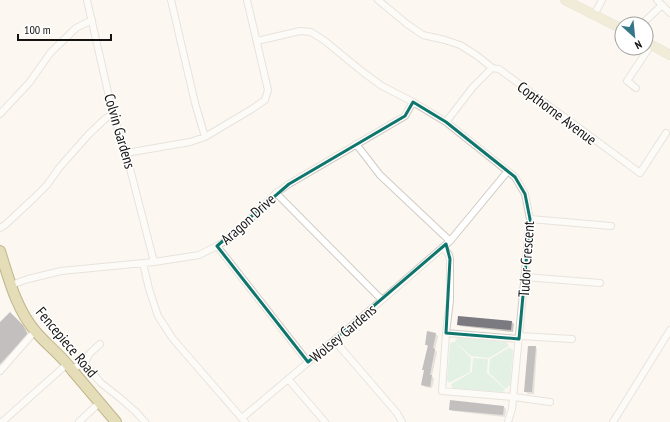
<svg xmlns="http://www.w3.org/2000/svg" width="670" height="422" font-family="'PT Sans Narrow',sans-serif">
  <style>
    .green { fill: #c3e8d2 }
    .shadow { fill: #0003 }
    .building { fill: #7c7a81 }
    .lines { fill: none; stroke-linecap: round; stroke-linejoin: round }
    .street-casing { stroke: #d0cbc4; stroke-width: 8 }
    .secondary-casing { stroke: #d0cbc4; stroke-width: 10 }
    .primary-casing { stroke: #756414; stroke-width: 12 }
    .street { stroke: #fff; stroke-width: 6 }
    .secondary { stroke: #e5ddb9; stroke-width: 9 }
    .primary { stroke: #cbbc73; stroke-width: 10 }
    .marked { fill: none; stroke: #0f766e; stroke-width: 3; stroke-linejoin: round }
    .labels { text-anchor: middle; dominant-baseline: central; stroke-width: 3; stroke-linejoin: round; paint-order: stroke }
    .street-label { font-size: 15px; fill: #141311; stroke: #fff }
  </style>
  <rect width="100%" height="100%" fill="#fcf8f1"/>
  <path class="green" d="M458,338L506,342L509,346L489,358L471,356L455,342V340Z
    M452,342H455L471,358L470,372L449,383L447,380L450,344Z
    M510,347L513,351L510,385L506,389L489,373L490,359Z
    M473,358L488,359L487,373L505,389V390L502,392L453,388L451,385V384L472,372Z"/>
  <path class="shadow" d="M10,313L26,329L30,338L3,367L0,364V325Z
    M512,322L514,324L513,332L460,326L458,324Z
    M436,334L438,336L435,350L437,352L432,376L434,379L432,388L425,387L422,385L425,371L424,370L428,347L426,344Z
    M535,347L537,349L534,394H528L525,391Z
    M504,407L506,409L505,417L452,411L450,409Z"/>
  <path class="building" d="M10,312L23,325L28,335L0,364V322Z
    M458,316L512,321L511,330L457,325Z
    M427,331L436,333L433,348L435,349L430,375H432L430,387L421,385L424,370H422L428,345H425Z
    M528,346H536L532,392H524Z
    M450,400L504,406L503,415L449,410Z"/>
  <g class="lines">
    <g class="street-casing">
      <path id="street" d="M87,0L113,114L126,153L154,262
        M171,0L195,103L205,137
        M378,0L407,24L423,35L445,40L460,45L476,55L490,66L492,68
        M657,0L670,13
        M594,15L602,0
        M642,24L662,5
        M257,41L300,31L311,32L325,41L364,73L382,86L413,102L446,122L515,177L525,194L530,219L512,409L508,422
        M636,88L627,81L651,45
        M0,114L29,83L51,52L76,28L92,20
        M446,122L473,87L492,68L499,69L640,173L666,133
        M356,144L380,175L450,241
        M126,153L190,142L205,137L252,109L265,100L268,90L247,0
        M276,193L382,300
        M530,219L611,226
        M0,228L5,225L34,198L47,185L59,168L89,134L106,118L113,114
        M217,246L308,362
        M443,247L449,255L450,259V300L446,333
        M143,263L149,289L158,316L173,339L245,422
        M525,277L600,283
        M11,285L28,279L61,271L154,262L199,255L217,246L231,238L276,193L289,184L405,116L413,102
        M520,336L572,339
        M519,339L446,333L442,391L514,397L550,402
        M334,340L397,413L402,422
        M85,364L101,383L120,398L135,411L145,422
        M72,370L75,367L85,364L89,354L100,344
        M0,371L35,331
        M288,379L325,422
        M242,418L382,300L450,241L507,172
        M2,422L67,364
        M79,422L99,403
        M613,422L670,330"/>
    </g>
    <g class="secondary-casing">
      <path id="secondary" d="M565,0L622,29
        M646,42L670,55"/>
    </g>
    <g class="primary-casing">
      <path id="primary" d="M0,251C9,279 16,309 36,332C47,345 62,356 72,370L116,422"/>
    </g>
    <use href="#street" class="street"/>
    <use href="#secondary" class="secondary"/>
    <use href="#primary" class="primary"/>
  </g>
  <path d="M0 0H670V422H0ZM413,102L446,122L515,177L525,194L530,219L519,339L446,333L450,259L446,244L308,362L217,246L289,184L405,116Z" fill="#fcf8f1" fill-opacity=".55" fill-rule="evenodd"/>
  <path class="marked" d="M413,102L446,122L515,177L525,194L530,219L519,339L446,333L450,259L446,244L308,362L217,246L289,184L405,116Z"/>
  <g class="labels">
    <g class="street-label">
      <text transform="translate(557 113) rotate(37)">Copthorne Avenue</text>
      <text transform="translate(120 131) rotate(74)">Colvin Gardens</text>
      <text transform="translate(248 219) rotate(-42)">Aragon Drive</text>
      <text transform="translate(526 259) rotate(-86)">Tudor Crescent</text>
      <text transform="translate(343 333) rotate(-40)">Wolsey Gardens</text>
      <text transform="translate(67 342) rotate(50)">Fencepiece Road</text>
    </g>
  </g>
  <g transform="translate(634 36) rotate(153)"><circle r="19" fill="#ffffff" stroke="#a1a1a0"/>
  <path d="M0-3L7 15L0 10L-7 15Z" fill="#357789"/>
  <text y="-6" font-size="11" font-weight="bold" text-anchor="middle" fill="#141311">N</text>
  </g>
  <path d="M18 34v6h93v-6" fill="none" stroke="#141311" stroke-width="2"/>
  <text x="24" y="34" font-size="12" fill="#141311" stroke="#ffffff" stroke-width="3" paint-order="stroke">100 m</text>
</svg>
